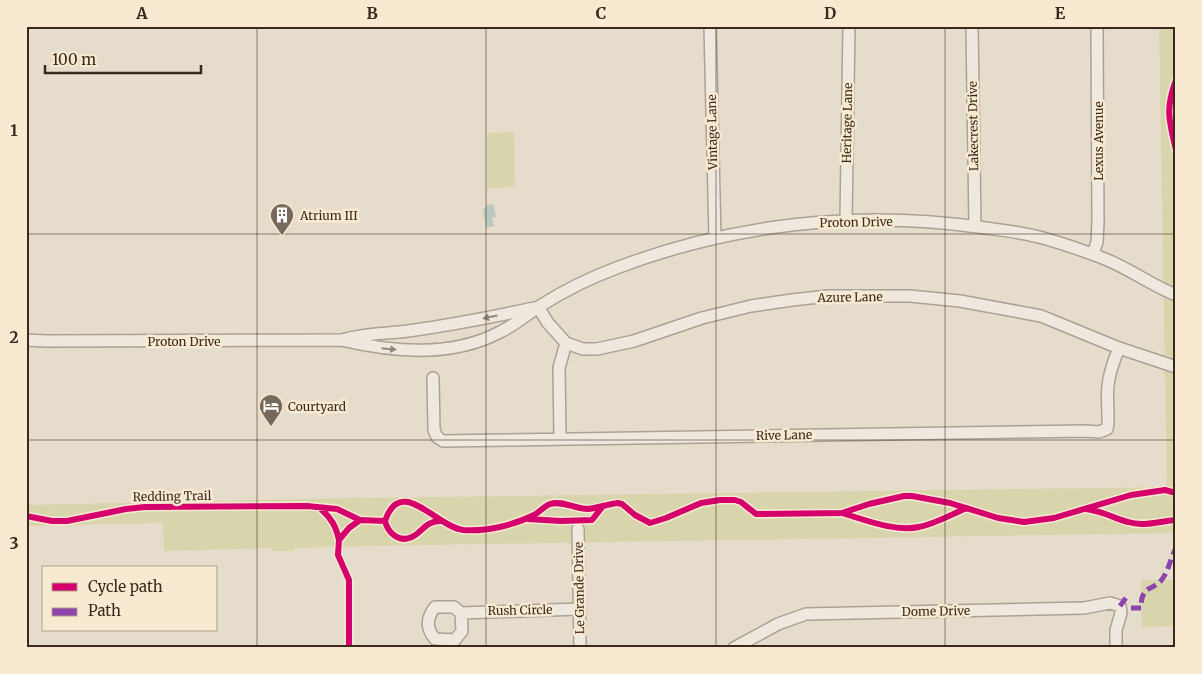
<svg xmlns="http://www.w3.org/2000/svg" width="1202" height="674" font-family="Merriweather,serif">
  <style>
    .green { fill: #d8d5ad }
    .water { fill: #b8cabd }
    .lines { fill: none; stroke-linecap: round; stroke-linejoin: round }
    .minor-casing { stroke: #aba195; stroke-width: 14 }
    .minor { stroke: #eee8de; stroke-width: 11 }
    .quiet { stroke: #8e44ad; stroke-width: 5; stroke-dasharray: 10 5; stroke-linecap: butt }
    .cycleway-casing { stroke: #f8ead1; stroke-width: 9 }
    .cycleway { stroke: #d6006c; stroke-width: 6 }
    .oneway { fill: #94887d }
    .grid { fill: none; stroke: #3a291c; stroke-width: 1; stroke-opacity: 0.55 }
    .labels { text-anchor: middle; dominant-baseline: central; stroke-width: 5; stroke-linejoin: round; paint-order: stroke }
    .street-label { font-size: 12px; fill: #3a291c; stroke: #f8ead1 }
    .poi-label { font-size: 12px; fill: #3a291c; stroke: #f8ead1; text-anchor: start }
    .neatline { fill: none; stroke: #3a291c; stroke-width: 2 }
    .grid-label { font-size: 16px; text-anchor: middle; font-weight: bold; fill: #3a291c }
  </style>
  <rect width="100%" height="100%" fill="#e6dccc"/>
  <path class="green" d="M1159,26H1176V533L366,546L294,548V551H273L272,548L164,551L163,523L26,526V505L353,498L1167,487Z
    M514,132L515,187L487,188V133Z
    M1141,580H1176V626L1142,627Z"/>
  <path class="water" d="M493,204L496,217L492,218L494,226L486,228L483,209L486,208V205Z"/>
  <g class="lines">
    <g class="minor-casing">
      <path id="minor" d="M710,26L715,238
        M972,26L975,226
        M846,221L849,26
        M1093,254L1097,242L1098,222L1097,26
        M538,307L548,323L566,343L583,349H597L634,341L702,318L751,306L792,300L828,296H910L960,301L1041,316L1119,348L1176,367
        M26,340L46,341L341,340C393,352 451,358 500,332C515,325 527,314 540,306C565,290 592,277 619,267C733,224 858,210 978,227C1000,230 1022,232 1043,238C1064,244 1085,251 1105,259C1130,269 1151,285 1176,295
        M342,340C364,333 386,334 408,331C450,325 492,317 534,308
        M433,378L434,430L437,437L443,441L1087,431L1099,432L1107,429C1110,421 1106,398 1108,386C1109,373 1114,360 1119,348
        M560,438L559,368L566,343
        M578,529L580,648
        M435,607H454L461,613L462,631L455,640L435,639C426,628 426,619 435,607Z
        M461,613L579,609
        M734,648L778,624L806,614L1084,608L1110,603L1120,606L1121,613L1116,630V648"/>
    </g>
    <use href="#minor" class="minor"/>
    <path class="quiet" d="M1120,606L1128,595
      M1131,608H1141C1141,583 1154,592 1163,578C1169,569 1171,557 1176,548"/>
    <g class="cycleway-casing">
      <path id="cycleway" d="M1176,80C1165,109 1169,121 1176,150
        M321,509C331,518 336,526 339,540L349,528L360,520
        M1086,509C1103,511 1113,518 1128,522C1144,527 1160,521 1176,520
        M842,513C865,520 895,532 919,527C935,524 952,514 967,508
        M26,516L52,521H67L126,509L145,507L307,506L337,509L360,520L385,521
        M528,519L561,521L592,520L603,506
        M440,521C424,522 424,531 412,537C399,543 388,533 385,521C401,474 436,527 463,530C486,532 514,525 534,515C540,512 544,506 550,504C562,500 575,509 588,509C598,508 608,504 618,503L622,504L635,515L650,523L666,518L701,503L720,500H735L741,502L756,514L842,513L869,504L904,496H912L950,503L998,518L1024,522L1054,518L1131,495L1165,490L1176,493
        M339,540L338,555L349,580V648"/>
    </g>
    <use href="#cycleway" class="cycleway"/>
  </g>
  <defs><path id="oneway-solid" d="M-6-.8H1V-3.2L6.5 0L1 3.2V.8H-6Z" transform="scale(1.25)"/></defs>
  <g class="oneway">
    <use href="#oneway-solid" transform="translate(490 317) rotate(168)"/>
    <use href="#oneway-solid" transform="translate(389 349) rotate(6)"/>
  </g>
  <path class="grid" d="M257,26V648M486,26V648M716,26V648M945,26V648M26,234H1176M26,440H1176"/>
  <defs>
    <g id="building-pin" transform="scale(1.25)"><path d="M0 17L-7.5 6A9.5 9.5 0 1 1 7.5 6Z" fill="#76685a" stroke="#f8ead1"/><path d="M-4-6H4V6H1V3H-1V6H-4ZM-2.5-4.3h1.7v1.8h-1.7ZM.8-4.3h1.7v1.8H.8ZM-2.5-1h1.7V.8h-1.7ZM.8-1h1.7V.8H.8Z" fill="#fff"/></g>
    <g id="hotel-pin" transform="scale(1.25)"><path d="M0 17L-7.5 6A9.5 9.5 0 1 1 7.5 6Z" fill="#76685a" stroke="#f8ead1"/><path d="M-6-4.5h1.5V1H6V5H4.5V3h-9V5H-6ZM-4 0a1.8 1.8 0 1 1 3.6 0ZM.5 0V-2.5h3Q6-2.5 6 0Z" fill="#fff"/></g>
  </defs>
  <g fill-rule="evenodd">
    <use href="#building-pin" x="282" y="215"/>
    <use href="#hotel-pin" x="271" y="406"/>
  </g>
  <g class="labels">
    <g class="street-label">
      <text transform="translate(847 123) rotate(-89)">Heritage Lane</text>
      <text transform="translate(973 126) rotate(-91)">Lakecrest Drive</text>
      <text transform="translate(712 132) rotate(-91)">Vintage Lane</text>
      <text transform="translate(1098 141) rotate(-90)">Lexus Avenue</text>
      <text transform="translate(856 222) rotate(-1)">Proton Drive</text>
      <text transform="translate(850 297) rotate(-1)">Azure Lane</text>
      <text x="184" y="341">Proton Drive</text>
      <text transform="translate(784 435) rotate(-1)">Rive Lane</text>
      <text transform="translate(172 496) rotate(-1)">Redding Trail</text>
      <text transform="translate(579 588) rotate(-91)">Le Grande Drive</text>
      <text transform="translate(520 610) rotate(-1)">Rush Circle</text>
      <text transform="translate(936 611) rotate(-1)">Dome Drive</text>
    </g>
    <g class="poi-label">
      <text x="300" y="215">Atrium III</text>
      <text x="288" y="406">Courtyard</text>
    </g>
  </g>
  <rect width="1202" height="674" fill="none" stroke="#f8ead1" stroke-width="55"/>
  <rect x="42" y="566" width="175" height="65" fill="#f8ead1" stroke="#ac9d89"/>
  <rect x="52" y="583" width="25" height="8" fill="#d6006c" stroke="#ac9d89"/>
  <text x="88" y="592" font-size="15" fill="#3a291c">Cycle path</text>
  <rect x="52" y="608" width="25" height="8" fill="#8e44ad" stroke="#ac9d89"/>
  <text x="88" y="616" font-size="15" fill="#3a291c">Path</text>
  <path d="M45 65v8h156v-8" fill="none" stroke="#3a291c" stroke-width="2.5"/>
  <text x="52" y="65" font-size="15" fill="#3a291c" stroke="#f8ead1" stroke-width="4" paint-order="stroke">100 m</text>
  <rect x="28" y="28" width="1146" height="618" class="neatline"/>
  <g class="grid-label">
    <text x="142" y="19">A</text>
    <text x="372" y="19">B</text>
    <text x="601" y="19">C</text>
    <text x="830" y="19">D</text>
    <text x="1060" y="19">E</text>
    <text x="14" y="136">1</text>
    <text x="14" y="343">2</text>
    <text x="14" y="549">3</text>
  </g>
</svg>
